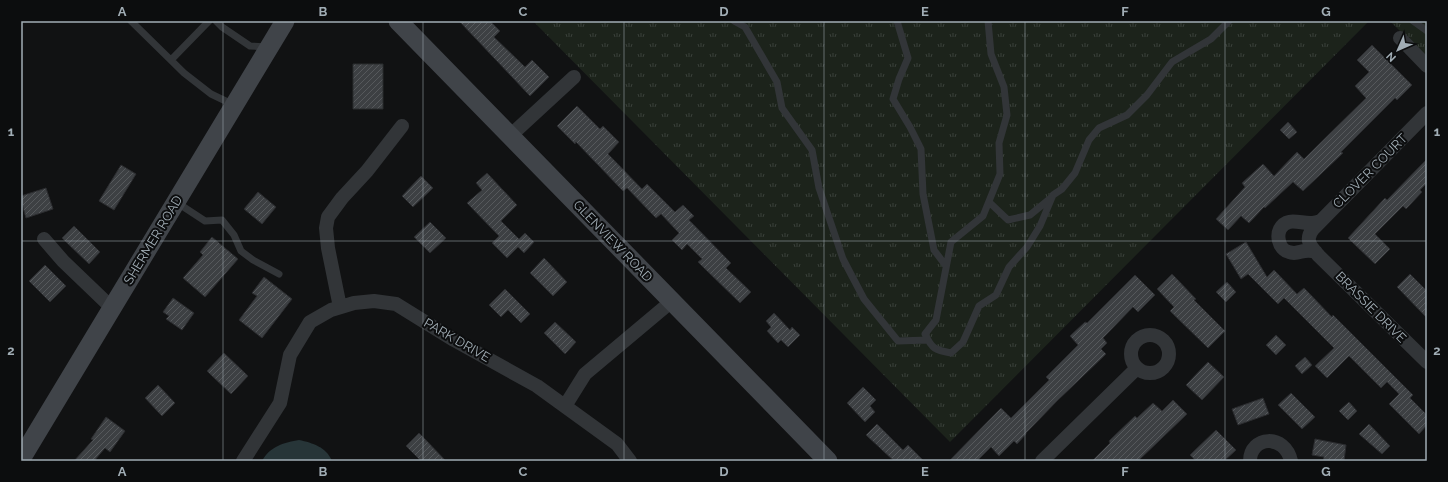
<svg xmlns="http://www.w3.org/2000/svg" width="1448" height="482" font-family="Raleway,sans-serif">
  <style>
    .grass { fill: url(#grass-tufts) }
    .water { fill: #273538 }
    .building { fill: url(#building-hatch); stroke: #2b2c2f }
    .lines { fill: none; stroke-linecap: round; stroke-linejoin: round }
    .service { stroke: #323538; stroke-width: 7 }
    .minor { stroke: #323538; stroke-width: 14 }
    .secondary { stroke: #404449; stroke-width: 19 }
    .grid { fill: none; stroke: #a1adb5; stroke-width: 1; stroke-opacity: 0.55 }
    .labels { text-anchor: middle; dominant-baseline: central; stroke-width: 4; stroke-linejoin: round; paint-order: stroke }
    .street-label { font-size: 13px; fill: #a1adb5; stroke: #0c0d0e }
    .neatline { fill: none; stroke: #a1adb5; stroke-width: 1.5 }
    .grid-label { font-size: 13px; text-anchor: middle; font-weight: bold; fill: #a1adb5 }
  </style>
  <defs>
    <pattern id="grass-tufts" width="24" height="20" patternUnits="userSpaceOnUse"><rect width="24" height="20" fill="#1c231b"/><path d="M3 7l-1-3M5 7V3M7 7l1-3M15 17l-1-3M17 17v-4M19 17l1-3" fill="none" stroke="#3a403a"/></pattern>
    <pattern id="building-hatch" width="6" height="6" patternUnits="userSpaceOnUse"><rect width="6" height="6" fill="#3d4043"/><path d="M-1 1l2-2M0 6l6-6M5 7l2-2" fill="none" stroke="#56595c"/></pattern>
  </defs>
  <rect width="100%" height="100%" fill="#111213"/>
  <path class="grass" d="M533,21H1369L950,442Z
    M1390,21H1427V58Z"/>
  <path class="water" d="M299,440C313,443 326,447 332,461H262C269,447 285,442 299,440Z"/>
  <path class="building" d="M459,21H490L500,31L494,37L525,67L532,60L549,77L530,96Z
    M1372,45L1412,85L1397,100L1395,98L1341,152L1343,153L1303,191L1293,182L1265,208L1264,207L1249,223L1241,216L1228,230L1216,219L1245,187L1242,183L1263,164L1274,176L1297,152L1304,159L1366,98L1355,86L1369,72L1357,60Z
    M353,64H383V109H353Z
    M577,106L600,129L603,126L619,142L608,154L642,189L647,184L675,212L683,205L694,216L689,220L731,263L726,268L751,292L740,303L698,262L702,259L687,244L682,250L672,240L679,233L661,214L656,218L627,188L623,191L576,142L575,144L557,126Z
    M1288,122L1297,132L1289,139L1280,130Z
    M1427,159V183L1420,190L1422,192L1406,209L1403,206L1375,234L1390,249L1375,264L1348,238L1385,198L1387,200Z
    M121,165L136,174L114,210L99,201Z
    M487,173L517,205L501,221L519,239L525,233L534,242L524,253L518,247L507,258L492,243L499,236L467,203L482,190L476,183Z
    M421,176L433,188L413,207L402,196Z
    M46,188L53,209L26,218L21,200V196Z
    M258,192L276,207L262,224L244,209Z
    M430,222L446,238L430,253L414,237Z
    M74,226L100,252L89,264L62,238Z
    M212,237L238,259L205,297L183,278L203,255L200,252Z
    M1246,242L1267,277L1274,270L1297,294L1304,288L1332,317L1333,315L1413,395L1410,398L1427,415V425L1419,434L1389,404L1399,394L1387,382L1381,388L1349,356L1327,378L1315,366L1334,348L1284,298L1278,304L1248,274L1241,279L1226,254Z
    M544,258L567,282L553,296L530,273Z
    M45,265L66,286L50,302L29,281Z
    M1172,274L1196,299L1194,300L1225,331L1208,348L1170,311L1174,307L1157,289Z
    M1410,274L1427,291V318L1397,287Z
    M1135,275L1155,295L1138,312L1133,307L1103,338L1107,343L1101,349L1106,354L1057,401L1026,433V434L1017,444L1014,441L999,456L991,447L977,461H949L1001,408L1011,418L1049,380L1046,377L1078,345L1070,336L1085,322L1087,323Z
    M264,277L292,299L262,338L239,320L257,296L252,293Z
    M1227,282L1236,292L1226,302L1216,292Z
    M505,289L530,314L521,323L508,310L501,317L489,305Z
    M173,298L194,313L182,330L166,319L169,316L163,312Z
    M774,313L790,330L792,327L800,335L788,347L781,340L778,343L767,331L771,327L766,321Z
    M555,322L576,342L565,354L544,333Z
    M1276,335L1286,345L1276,355L1266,345Z
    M224,353L248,376L231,394L207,371Z
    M1305,357L1312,365L1302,374L1295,366Z
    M1208,362L1224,377L1202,400L1186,385Z
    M158,385L175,403L162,416L145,398Z
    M863,387L876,400L870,406L875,412L865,422L847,403Z
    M1291,393L1315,417L1302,429L1278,405Z
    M1263,398L1269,414L1238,425L1232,409Z
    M1173,400L1187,414L1138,461H1092L1110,443L1109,441L1135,416L1137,418L1153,403L1162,411Z
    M1349,402L1357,411L1348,420L1339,411Z
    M106,417L125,431L110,452L105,448L94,461H74L93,440L91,439Z
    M877,424L903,450L908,445L924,461H894L866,435Z
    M1369,424L1390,446L1382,454L1359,434Z
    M1216,430L1236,450L1224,461H1196L1190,455Z
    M419,433L446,461H421L406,446Z
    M1315,439L1346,445L1344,461H1323L1324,457L1312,455Z"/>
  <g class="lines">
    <path class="service" d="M131,21L184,73L211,94L234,105
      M216,21L222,27L250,46L267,47
      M734,21L745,27L777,82L782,108L812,150L819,188L843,259L864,299L898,341L928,340
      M897,21L908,58L899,79L893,99L910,127L921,149L923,194L934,250L946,266
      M988,21L991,54L1004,87L1007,115L999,143L1000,174L983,216L951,242L936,320L925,334C932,349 935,350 951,353L963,342L979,306L996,295L1009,267L1027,247L1040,226L1053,195L1062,189L1075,173L1089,140L1099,128L1127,115L1147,95L1172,62L1211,39L1229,21
      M1413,21L1427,31
      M171,60L209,21
      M176,202L205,221L222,220L234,235L241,251L253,260L279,274
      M989,202L1008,220L1030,215L1052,197"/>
    <path class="minor" d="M1400,38L1427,66
      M1427,113L1313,229C1304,240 1311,247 1319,256L1427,362
      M510,136L574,77
      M44,239L63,261L112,308
      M1316,252C1303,247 1299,256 1289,252C1284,251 1280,246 1279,241C1278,237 1278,233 1280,229C1287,216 1301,224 1312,223C1315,223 1318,222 1321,221
      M340,307L328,248L326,228L328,217L342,198L367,171L402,126
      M1131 354a19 19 0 1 1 38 0a19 19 0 1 1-38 0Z
      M565,406L585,374L672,301
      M243,461L280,403L290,355L310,322L331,310L354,303L374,301L396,304L454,340L537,386L617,444L630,461
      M1042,461L1137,368
      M1250,461C1250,436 1285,433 1291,461"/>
    <path class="secondary" d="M398,21L828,461
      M21,459L285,21"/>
  </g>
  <path class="grid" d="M223,21V461M423,21V461M624,21V461M824,21V461M1025,21V461M1225,21V461M21,241H1427"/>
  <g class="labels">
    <g class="street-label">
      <text transform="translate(1370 171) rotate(-45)">CLOVER COURT</text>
      <text transform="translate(153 240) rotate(-59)">SHERMER ROAD</text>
      <text transform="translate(613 241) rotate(46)">GLENVIEW ROAD</text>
      <text transform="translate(1371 307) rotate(45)">BRASSIE DRIVE</text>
      <text transform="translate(457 340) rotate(30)">PARK DRIVE</text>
    </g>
  </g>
  <rect width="1448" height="482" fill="none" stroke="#0c0d0e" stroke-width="44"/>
  <g transform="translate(1398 50) rotate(225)" stroke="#0c0d0e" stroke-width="3" paint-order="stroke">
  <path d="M0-3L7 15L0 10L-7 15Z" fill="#a1adb5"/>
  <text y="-6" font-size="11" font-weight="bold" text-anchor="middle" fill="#a1adb5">N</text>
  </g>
  <rect x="22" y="22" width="1404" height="438" class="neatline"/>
  <g class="grid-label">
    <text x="122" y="16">A</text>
    <text x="323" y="16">B</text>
    <text x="523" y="16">C</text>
    <text x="724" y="16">D</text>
    <text x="925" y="16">E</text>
    <text x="1125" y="16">F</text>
    <text x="1326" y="16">G</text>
    <text x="11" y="136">1</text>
    <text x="1437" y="136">1</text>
    <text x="11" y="355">2</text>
    <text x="1437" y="355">2</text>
    <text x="122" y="476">A</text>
    <text x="323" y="476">B</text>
    <text x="523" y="476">C</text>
    <text x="724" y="476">D</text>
    <text x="925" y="476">E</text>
    <text x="1125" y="476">F</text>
    <text x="1326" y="476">G</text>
  </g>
</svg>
